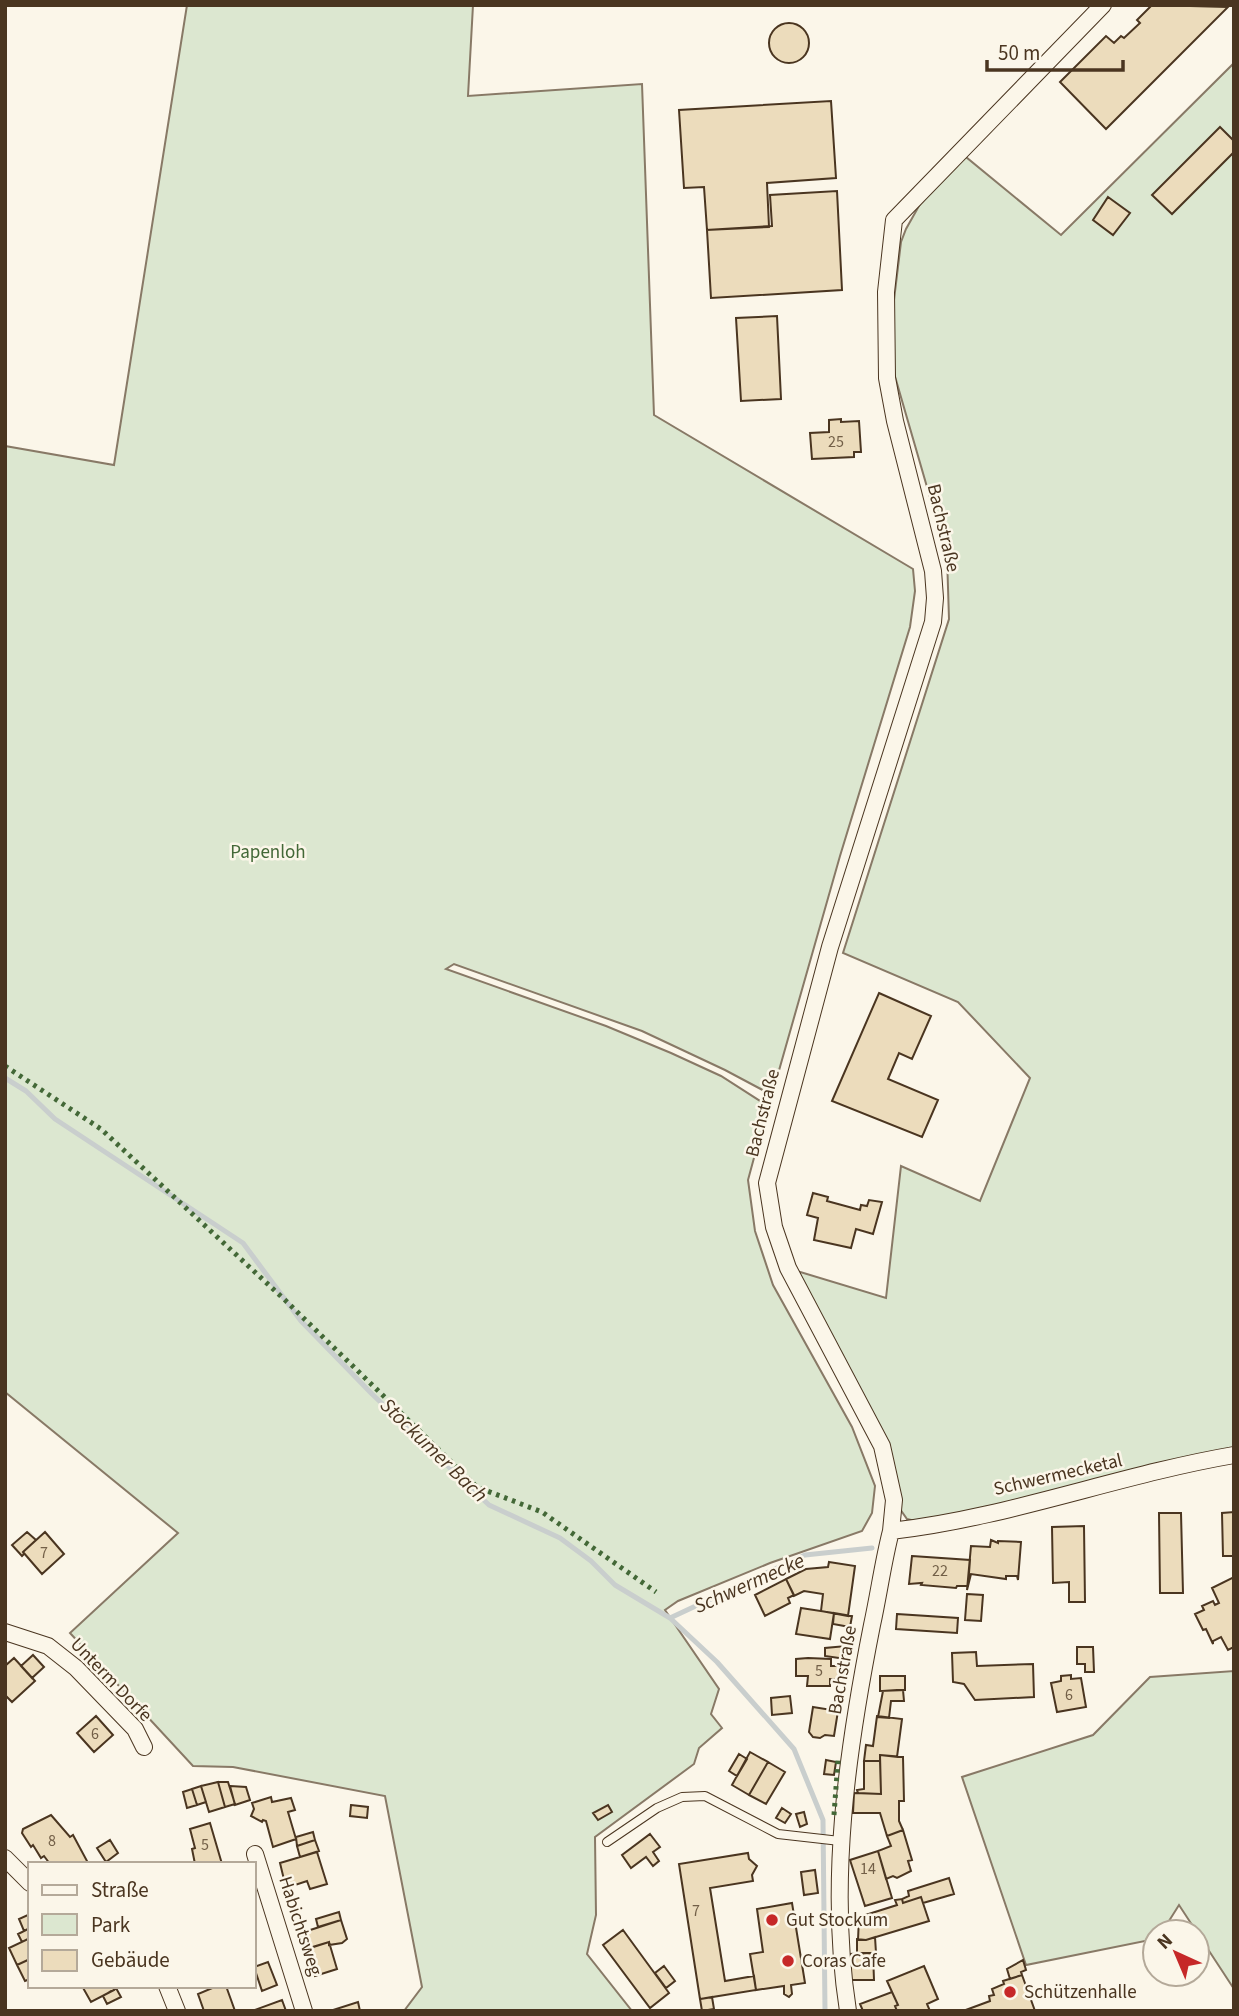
<svg xmlns="http://www.w3.org/2000/svg" width="1239" height="2016" font-family="'Source Sans 3',sans-serif">
  <style>
    .green { fill: #dce7d0; stroke: #887966; stroke-width: 2 }
    .lines { fill: none; stroke-linecap: round; stroke-linejoin: round }
    .stream { stroke: #c9cecd; stroke-width: 5 }
    .building { fill: #ecdcbc; stroke: #4a3520; stroke-width: 2 }
    .service-casing { stroke: #4a3520; stroke-width: 10 }
    .minor-casing { stroke: #4a3520; stroke-width: 18 }
    .service { stroke: #fbf6e9; stroke-width: 8 }
    .minor { stroke: #fbf6e9; stroke-width: 16 }
    .hedge { stroke: #436837; stroke-width: 5; stroke-dasharray: 3.5 5; stroke-linecap: butt }
    .poi-dot { fill: #c62828; stroke: #fbf6e9; stroke-width: 2.5 }
    .labels { text-anchor: middle; dominant-baseline: central; stroke-width: 5; stroke-linejoin: round; paint-order: stroke }
    .number-label { font-size: 16px; fill: #725f47 }
    .street-label { font-size: 19px; fill: #4a3520; stroke: #fbf6e9 }
    .park-label { font-size: 19px; fill: #436837; stroke: #fbf6e9 }
    .poi-label { font-size: 19px; fill: #4a3520; stroke: #fbf6e9; text-anchor: start }
    .water-label { font-size: 21px; font-style: italic; fill: #4a3520; stroke: #fbf6e9 }
  </style>
  <rect width="100%" height="100%" fill="#fbf6e9"/>
  <path class="green" d="M187,5H473L468,96L642,84L654,415L913,569L915,591L910,627L840,856L772,1095L725,1070L642,1031L454,964L446,969L606,1026L671,1053L721,1076L768,1106L748,1180L755,1231L773,1285L852,1427L875,1486L872,1513L862,1531L770,1563L678,1601L665,1610L719,1689L711,1714L722,1728L699,1748L694,1764L595,1837L596,1915L587,1954L632,2011H404L422,1987L385,1796L233,1767L193,1766L70,1633L178,1533L5,1392V446L114,465Z
    M1234,63V1452L919,1522L907,1519L900,1509V1495L797,1271L886,1298L901,1166L980,1201L1030,1078L958,1002L843,953L949,619L947,556L894,373V300L901,242L906,229L924,197L961,153L1061,235Z
    M1234,1671V1989L1179,1905L1162,1932H1155V1939L1026,1965L962,1777L1093,1735L1150,1677Z"/>
  <g class="lines">
    <path class="stream" d="M5,1078L26,1091L55,1119L243,1243L301,1321L372,1394L489,1505L560,1538L591,1561L615,1585L670,1618L717,1662L794,1749L823,1820L825,2011
      M670,1618L805,1555L872,1548"/>
  </g>
  <path class="building" d="M1152,5L1228,7L1106,129L1060,82L1106,36L1114,43L1121,36L1124,38L1140,23L1137,20Z
    M769 43a20 20 0 1 1 40 0a20 20 0 1 1-40 0Z
    M831,101L836,178L767,183L769,227L707,230L704,187L684,188L679,110Z
    M1220,127L1234,141V152L1172,214L1152,195Z
    M837,191L842,290L711,298L707,230L772,226L770,195Z
    M1108,197L1130,213L1113,235L1093,220Z
    M777,316L781,399L741,401L736,318Z
    M841,419V422L859,421L861,452H854V457L812,459L810,433L829,432V420Z
    M879,993L931,1016L912,1059L899,1053L888,1079L938,1100L922,1137L832,1101Z
    M813,1193L828,1197L827,1201L860,1210L861,1205L867,1206L869,1200L882,1202L873,1234L856,1229L851,1248L814,1240L818,1218L807,1215Z
    M1234,1512V1556H1223L1222,1513Z
    M1159,1513H1181L1183,1593H1160Z
    M1084,1526L1085,1602H1069V1582L1053,1583L1052,1527Z
    M27,1532L36,1540L23,1552L24,1554L22,1556L12,1545Z
    M45,1532L64,1554L42,1574L23,1552Z
    M991,1540L998,1543V1541L1021,1542L1018,1580L1017,1576H1006V1579L971,1574L967,1590L971,1546L990,1547Z
    M912,1556L970,1560L968,1586H957L956,1588L921,1585L922,1583L909,1584Z
    M829,1562L855,1566L848,1616L821,1611L823,1594L804,1591L794,1596L786,1579L806,1569L828,1567Z
    M1234,1577V1647L1228,1650L1221,1637L1213,1641V1644L1206,1629L1203,1630L1195,1614L1204,1610L1202,1606L1213,1601L1215,1605L1219,1603L1212,1588Z
    M786,1579L794,1595L788,1598L790,1603L765,1616L755,1595Z
    M967,1594L983,1595L981,1621L965,1620Z
    M801,1608L834,1613L830,1639L796,1634Z
    M834,1613L852,1616L850,1627L833,1624Z
    M897,1614L958,1618L957,1633L896,1629Z
    M846,1646V1659L825,1656V1648Z
    M1077,1647H1093L1094,1672H1085V1664H1077Z
    M976,1652L977,1666L1033,1664L1034,1697L975,1700L964,1684L953,1682L952,1653Z
    M33,1655L44,1667L32,1678L21,1666Z
    M14,1658L35,1681L12,1702L5,1695V1666Z
    M808,1658L831,1659V1666H842V1680L830,1679V1686H807L808,1676H796V1659Z
    M1071,1675V1679L1081,1678L1086,1707L1057,1712L1051,1683L1061,1681V1676Z
    M880,1676H905V1690L880,1691Z
    M897,1690H903L904,1701H891L889,1718L878,1717L883,1691Z
    M790,1696L792,1713L772,1715L771,1698Z
    M813,1707L838,1711L834,1736L825,1735L820,1738L813,1737L809,1732Z
    M96,1716L113,1735L94,1752L77,1733Z
    M877,1716L902,1719L897,1757L880,1755V1761H864L866,1745L873,1746Z
    M750,1752L768,1762L749,1795L732,1785Z
    M739,1754L747,1759L737,1776L729,1771Z
    M880,1755L903,1757L904,1801H899V1821L903,1830L887,1836L880,1813H853L854,1793L881,1794Z
    M826,1760L836,1762L834,1775L824,1774Z
    M864,1761H880L881,1794L858,1793L857,1790L864,1789Z
    M768,1762L785,1772L766,1804L749,1795Z
    M218,1782H228L235,1804L225,1807Z
    M218,1782L225,1807L209,1812L201,1786Z
    M201,1786L206,1802L197,1805L192,1789Z
    M230,1786L246,1787L250,1800L235,1805Z
    M192,1789L197,1805L187,1808L183,1792Z
    M271,1797L272,1802L291,1798L295,1810L288,1812L296,1839L273,1847L266,1821L263,1820L262,1822L251,1816L254,1809L252,1803Z
    M351,1805L368,1807L367,1818L350,1816Z
    M608,1805L612,1812L598,1820L593,1813Z
    M782,1808L791,1814L785,1823L776,1818Z
    M804,1812L807,1824L800,1827L796,1814Z
    M51,1815L70,1837L73,1835L87,1861L84,1864H50L44,1856L41,1858L33,1845L31,1847L22,1833L23,1829Z
    M210,1823L222,1864H195L192,1849L195,1848L190,1829Z
    M903,1830L912,1860L908,1861L911,1871L897,1878L893,1876L886,1879L878,1851L891,1846L887,1836Z
    M313,1832L315,1840L297,1846L296,1837Z
    M650,1834L660,1847L653,1852L659,1861L653,1866L646,1857L631,1868L622,1855Z
    M110,1840L118,1853L106,1862L97,1848Z
    M315,1840L319,1851L300,1857L297,1846Z
    M878,1851L892,1898L865,1906L850,1860Z
    M317,1852L327,1884L310,1889L307,1881L286,1888L280,1863Z
    M748,1853L749,1859L757,1866L752,1875L753,1881L710,1888L725,1981L754,1976L756,1990L700,1999L679,1864Z
    M815,1870L818,1893L804,1895L801,1872Z
    M949,1878L954,1894L923,1903L921,1897L903,1903L902,1899L909,1896L908,1891Z
    M921,1897L929,1921L866,1940H858L859,1917L897,1905L895,1900L902,1899L903,1903Z
    M792,1903L805,1983L791,1985L792,1994L789,1997L784,1994V1986L756,1990L750,1954L763,1952L757,1909Z
    M339,1912L341,1920L318,1927L316,1919Z
    M30,1914V1928L24,1931L19,1919Z
    M341,1920L347,1939L342,1943L329,1945V1942L304,1950L299,1938L302,1937L301,1933Z
    M30,1928V1938L22,1942L18,1934Z
    M623,1930L669,1993L650,2008L603,1945Z
    M875,1937L876,1953H857V1939L866,1940Z
    M30,1938V1959L17,1965L9,1948Z
    M329,1942L337,1969L315,1976L306,1949Z
    M873,1953L874,1980H851L850,1954Z
    M30,1959V1979L25,1981L17,1965Z
    M1023,1960L1026,1970L1021,1972L1022,1975L1010,1979L1007,1969Z
    M268,1962L277,1985L262,1991L254,1967Z
    M664,1966L675,1981L666,1988L655,1973Z
    M924,1966L938,1999L927,2004L930,2011H897L895,2006L898,2005L887,1981Z
    M1022,1975L1035,2011H963L990,2001L989,1996L994,1995L992,1989L1004,1984L1003,1981Z
    M82,1986H112L114,1990L91,2002Z
    M217,1986H226L235,2011H204L198,1994Z
    M116,1988L121,1997L107,2004L103,1996Z
    M892,1992L898,2005L895,2006L897,2011H863L860,2004Z
    M712,1997L714,2009L702,2011L700,1999Z
    M282,2000L286,2011H252Z
    M358,2002L360,2011H330Z"/>
  <g class="lines">
    <g class="service-casing">
      <path id="service" d="M607,1842L657,1808L682,1797L705,1796L778,1834L840,1841"/>
    </g>
    <g class="minor-casing">
      <path id="minor" d="M891,1531C1007,1518 1118,1475 1234,1455
        M5,1632L48,1646L76,1668L135,1729L144,1747
        M255,1854L304,2011
        M5,1858L30,1883
        M167,1986L177,2011
        M848,2011C828,1883 847,1751 872,1625C879,1593 883,1562 891,1531L894,1500L882,1446L788,1268L774,1227L767,1183L830,947L933,622L935,598L933,571L895,421L887,378L886,292L894,220L1103,5"/>
    </g>
    <use href="#service" class="service"/>
    <use href="#minor" class="minor"/>
    <path class="hedge" d="M5,1066L101,1129L286,1301L477,1487L542,1512L656,1592
      M834,1815L838,1760"/>
  </g>
  <g class="poi-dot">
    <circle cx="772" cy="1920" r="7"/>
    <circle cx="788" cy="1961" r="7"/>
    <circle cx="1010" cy="1992" r="7"/>
  </g>
  <g class="labels">
    <g class="number-label">
      <text x="836" y="442">25</text>
      <text x="44" y="1553">7</text>
      <text x="940" y="1571">22</text>
      <text x="819" y="1671">5</text>
      <text x="1069" y="1695">6</text>
      <text x="95" y="1734">6</text>
      <text x="52" y="1841">8</text>
      <text x="205" y="1845">5</text>
      <text x="868" y="1869">14</text>
      <text x="696" y="1911">7</text>
    </g>
    <g class="street-label">
      <text transform="translate(943 528) rotate(77)">Bachstraße</text>
      <text transform="translate(763 1113) rotate(-76)">Bachstraße</text>
      <text transform="translate(1058 1475) rotate(-13)">Schwermecketal</text>
      <text transform="translate(843 1670) rotate(-80)">Bachstraße</text>
      <text transform="translate(111 1680) rotate(46)">Unterm Dorfe</text>
      <text transform="translate(300 1926) rotate(72)">Habichtsweg</text>
    </g>
    <g class="park-label">
      <text x="268" y="852">Papenloh</text>
    </g>
    <g class="poi-label">
      <text x="786" y="1920">Gut Stockum</text>
      <text x="802" y="1961">Coras Cafe</text>
      <text x="1024" y="1992">Schützenhalle</text>
    </g>
    <g class="water-label">
      <text transform="translate(434 1450) rotate(44)">Stockumer Bach</text>
      <text transform="translate(749 1583) rotate(-24)">Schwermecke</text>
    </g>
  </g>
  <rect width="1239" height="2016" fill="none" stroke="#4a3520" stroke-width="14"/>
  <rect x="28" y="1862" width="228" height="126" fill="#fbf6e9" stroke="#b4a999" stroke-width="2"/>
  <rect x="42" y="1885" width="35" height="10" fill="#fbf6e9" stroke="#b4a999" stroke-width="2"/>
  <text x="91" y="1897" font-size="21" fill="#4a3520">Straße</text>
  <rect x="42" y="1914" width="35" height="21" fill="#dce7d0" stroke="#b4a999" stroke-width="2"/>
  <text x="91" y="1932" font-size="21" fill="#4a3520">Park</text>
  <rect x="42" y="1950" width="35" height="21" fill="#ecdcbc" stroke="#b4a999" stroke-width="2"/>
  <text x="91" y="1967" font-size="21" fill="#4a3520">Gebäude</text>
  <g transform="translate(1176 1953) rotate(316)"><circle r="33" fill="#fbf6e9" stroke="#b4a999" stroke-width="2"/>
  <path d="M0-5L12 26L0 18L-12 26Z" fill="#c62828"/>
  <text y="-10" font-size="19" font-weight="bold" text-anchor="middle" fill="#4a3520">N</text>
  </g>
  <path d="M987 60v10h136v-10" fill="none" stroke="#4a3520" stroke-width="3.5"/>
  <text x="998" y="60" font-size="21" fill="#4a3520" stroke="#fbf6e9" stroke-width="5" paint-order="stroke">50 m</text>
</svg>
